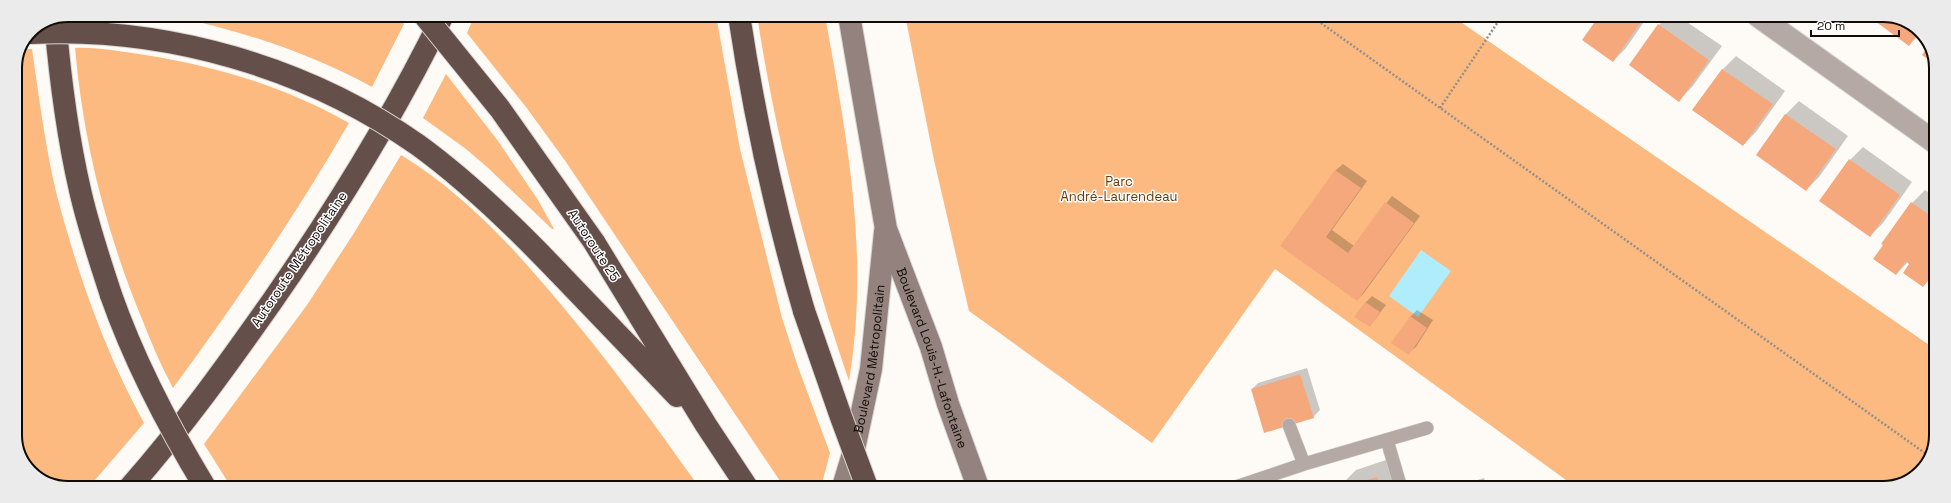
<svg xmlns="http://www.w3.org/2000/svg" width="1951" height="503" font-family="'Space Grotesk',sans-serif">
  <style>
    .green { fill: #fcba80 }
    .water { fill: #afecfc }
    .shadow { fill: #0003 }
    .building { fill: #f6a87d }
    .lines { fill: none; stroke-linecap: round; stroke-linejoin: round }
    .lane-casing { stroke: #d8d4d0; stroke-width: 14 }
    .street-casing { stroke: #d8d4d0; stroke-width: 24 }
    .secondary-casing { stroke: #d8d4d0; stroke-width: 24 }
    .highway-casing { stroke: #d8d4d0; stroke-width: 24 }
    .path { stroke: #948f8b; stroke-width: 2.5; stroke-dasharray: 2 2; stroke-linecap: butt }
    .lane { stroke: #b5a9a6; stroke-width: 13 }
    .street { stroke: #b5a9a6; stroke-width: 22 }
    .secondary { stroke: #93827e; stroke-width: 22 }
    .highway { stroke: #654f4a; stroke-width: 22 }
    .highway-bridge-casing { stroke: #d8d4d0; stroke-width: 24; stroke-linecap: butt }
    .highway-bridge { stroke: #654f4a; stroke-width: 22 }
    .labels { text-anchor: middle; dominant-baseline: central; stroke-width: 3; stroke-linejoin: round; paint-order: stroke }
    .park-label { font-size: 13px; fill: #64390b; stroke: #fff }
    .street-label { font-size: 13px; fill: #110b06; stroke: #fff }
    .rim { fill: none; stroke: #110b06; stroke-width: 2 }
  </style>
  <rect width="100%" height="100%" fill="#fefaf6"/>
  <path class="green" d="M168,15H396L404,24L372,87C308,52 239,30 168,15Z
    M475,15H716L740,149L769,266L782,318L798,367L830,453L821,487H784L566,162L526,107L467,33Z
    M757,15H825C847,139 870,255 849,381C808,261 776,140 757,15Z
    M905,15L1452,16L1935,349V446L1915,477L1883,488H1577L1275,269L1152,443L969,311L934,160Z
    M75,48C98,47 122,52 145,55C216,66 286,87 349,123C296,215 236,302 173,388C161,366 151,342 142,319C106,232 83,141 75,48Z
    M23,49H32C39,97 45,145 56,192C77,272 104,350 144,423L89,487H57L28,470L15,442V68Z
    M446,74L498,141L538,200L554,229H552L486,166L466,149L423,118Z
    M401,155C462,192 513,247 558,301C609,361 654,424 699,487H231L204,444L307,305L354,233Z"/>
  <path class="water" d="M1421,250L1451,271L1418,317L1389,296Z"/>
  <path class="shadow" d="M1600,16H1648L1626,48L1613,61L1583,40Z
    M1667,16H1678L1722,46L1692,87L1679,100L1659,25Z
    M1894,16L1922,32L1909,45Z
    M1736,56L1785,91L1756,132L1743,145L1694,110L1723,69Z
    M1799,101L1848,136L1819,177L1806,190L1757,154L1786,114Z
    M1863,147L1912,182L1883,223L1870,236L1850,160Z
    M1343,164L1367,181L1332,230L1354,246L1392,196L1420,216L1364,293L1357,300L1282,246L1336,170Z
    M1925,190L1936,197L1935,277L1933,279L1931,278L1923,286L1908,262L1896,274L1912,203Z
    M1372,296L1386,305L1370,326L1365,303Z
    M1417,310L1433,320L1416,347L1409,353L1410,317Z
    M1307,368L1320,410L1313,417L1252,389L1258,383Z
    M1398,456L1408,488H1338L1356,470Z
    M1484,478L1488,488H1452Z
    M1827,481L1837,488H1820Z"/>
  <path class="building" d="M1599,16H1645L1613,62L1582,40Z
    M1868,16H1894L1920,31L1909,46Z
    M1658,24L1709,60L1679,102L1629,65Z
    M1928,46L1936,64V65L1922,55Z
    M1722,69L1773,104L1743,146L1692,110Z
    M1785,114L1836,149L1806,191L1756,155Z
    M1849,159L1900,195L1870,237L1819,201Z
    M1335,170L1361,188L1326,237L1348,253L1385,202L1414,223L1357,301L1280,246Z
    M1911,202L1935,219V278L1933,281L1930,278L1923,287L1903,273L1909,264L1906,261L1896,275L1873,259L1883,245L1881,244Z
    M1365,302L1380,312L1370,327L1354,317Z
    M1410,316L1427,328L1409,355L1391,343Z
    M1300,374L1314,418L1264,433L1251,389Z
    M1377,477L1381,488H1344V487Z"/>
  <g class="lines">
    <g class="lane-casing">
      <path id="lane" d="M1289,425L1304,464
        M1387,440L1401,488
        M1233,488L1304,464L1427,428"/>
    </g>
    <g class="street-casing">
      <path id="street" d="M1758,16L1936,143"/>
    </g>
    <g class="secondary-casing">
      <g id="secondary">
        <path id="s1" d="M849,15L886,229L931,347L948,404L978,487"/>
        <path id="s2" d="M843,487L853,454L871,369L885,232"/>
      </g>
    </g>
    <g class="highway-casing">
      <path id="highway" d="M739,15C754,115 776,215 804,311
        M55,20C60,77 67,134 80,190C88,226 100,261 111,295
        M594,242L706,425L747,487
        M557,271L677,396
        M130,487C182,428 228,364 273,300C336,209 395,114 443,15"/>
    </g>
    <path class="path" d="M1311,16L1929,456
      M1440,108L1502,16"/>
    <use href="#lane" class="lane"/>
    <use href="#street" class="street"/>
    <use href="#secondary" class="secondary"/>
    <use href="#highway" class="highway"/>
    <g class="highway-bridge-casing">
      <path id="highway-bridge" d="M424,15L500,109L594,242
        M30,33C165,26 307,67 418,145C469,182 514,226 557,271
        M111,295C135,363 168,426 205,487
        M804,311L841,417L867,487"/>
    </g>
    <use href="#highway-bridge" class="highway-bridge"/>
  </g>
  <g class="labels">
    <g class="park-label">
      <text x="1119" y="181">Parc<tspan x="1119" dy="15">André-Laurendeau</tspan></text>
    </g>
    <g class="street-label">
      <text transform="translate(594 245) rotate(57)">Autoroute 25</text>
      <text transform="translate(299 259) rotate(-56)">Autoroute Métropolitaine</text>
      <text stroke="none"><textPath href="#s1" startOffset="354">Boulevard Louis-H.-Lafontaine</textPath></text>
      <text stroke="none"><textPath href="#s2" startOffset="131">Boulevard Métropolitain</textPath></text>
    </g>
  </g>
  <path d="M0 0H1951V503H0ZM68 22H1883A46 46 0 0 1 1929 68V435A46 46 0 0 1 1883 481H68A46 46 0 0 1 22 435V68A46 46 0 0 1 68 22Z" fill="#ecebeb" fill-rule="evenodd"/>
  <path class="rim" d="M68 22H1883A46 46 0 0 1 1929 68V435A46 46 0 0 1 1883 481H68A46 46 0 0 1 22 435V68A46 46 0 0 1 68 22Z"/>
  <path d="M1811 30v6h88v-6" fill="none" stroke="#110b06" stroke-width="2"/>
  <text x="1817" y="30" font-size="12" fill="#110b06" stroke="#ffffff" stroke-width="3" paint-order="stroke">20 m</text>
</svg>
